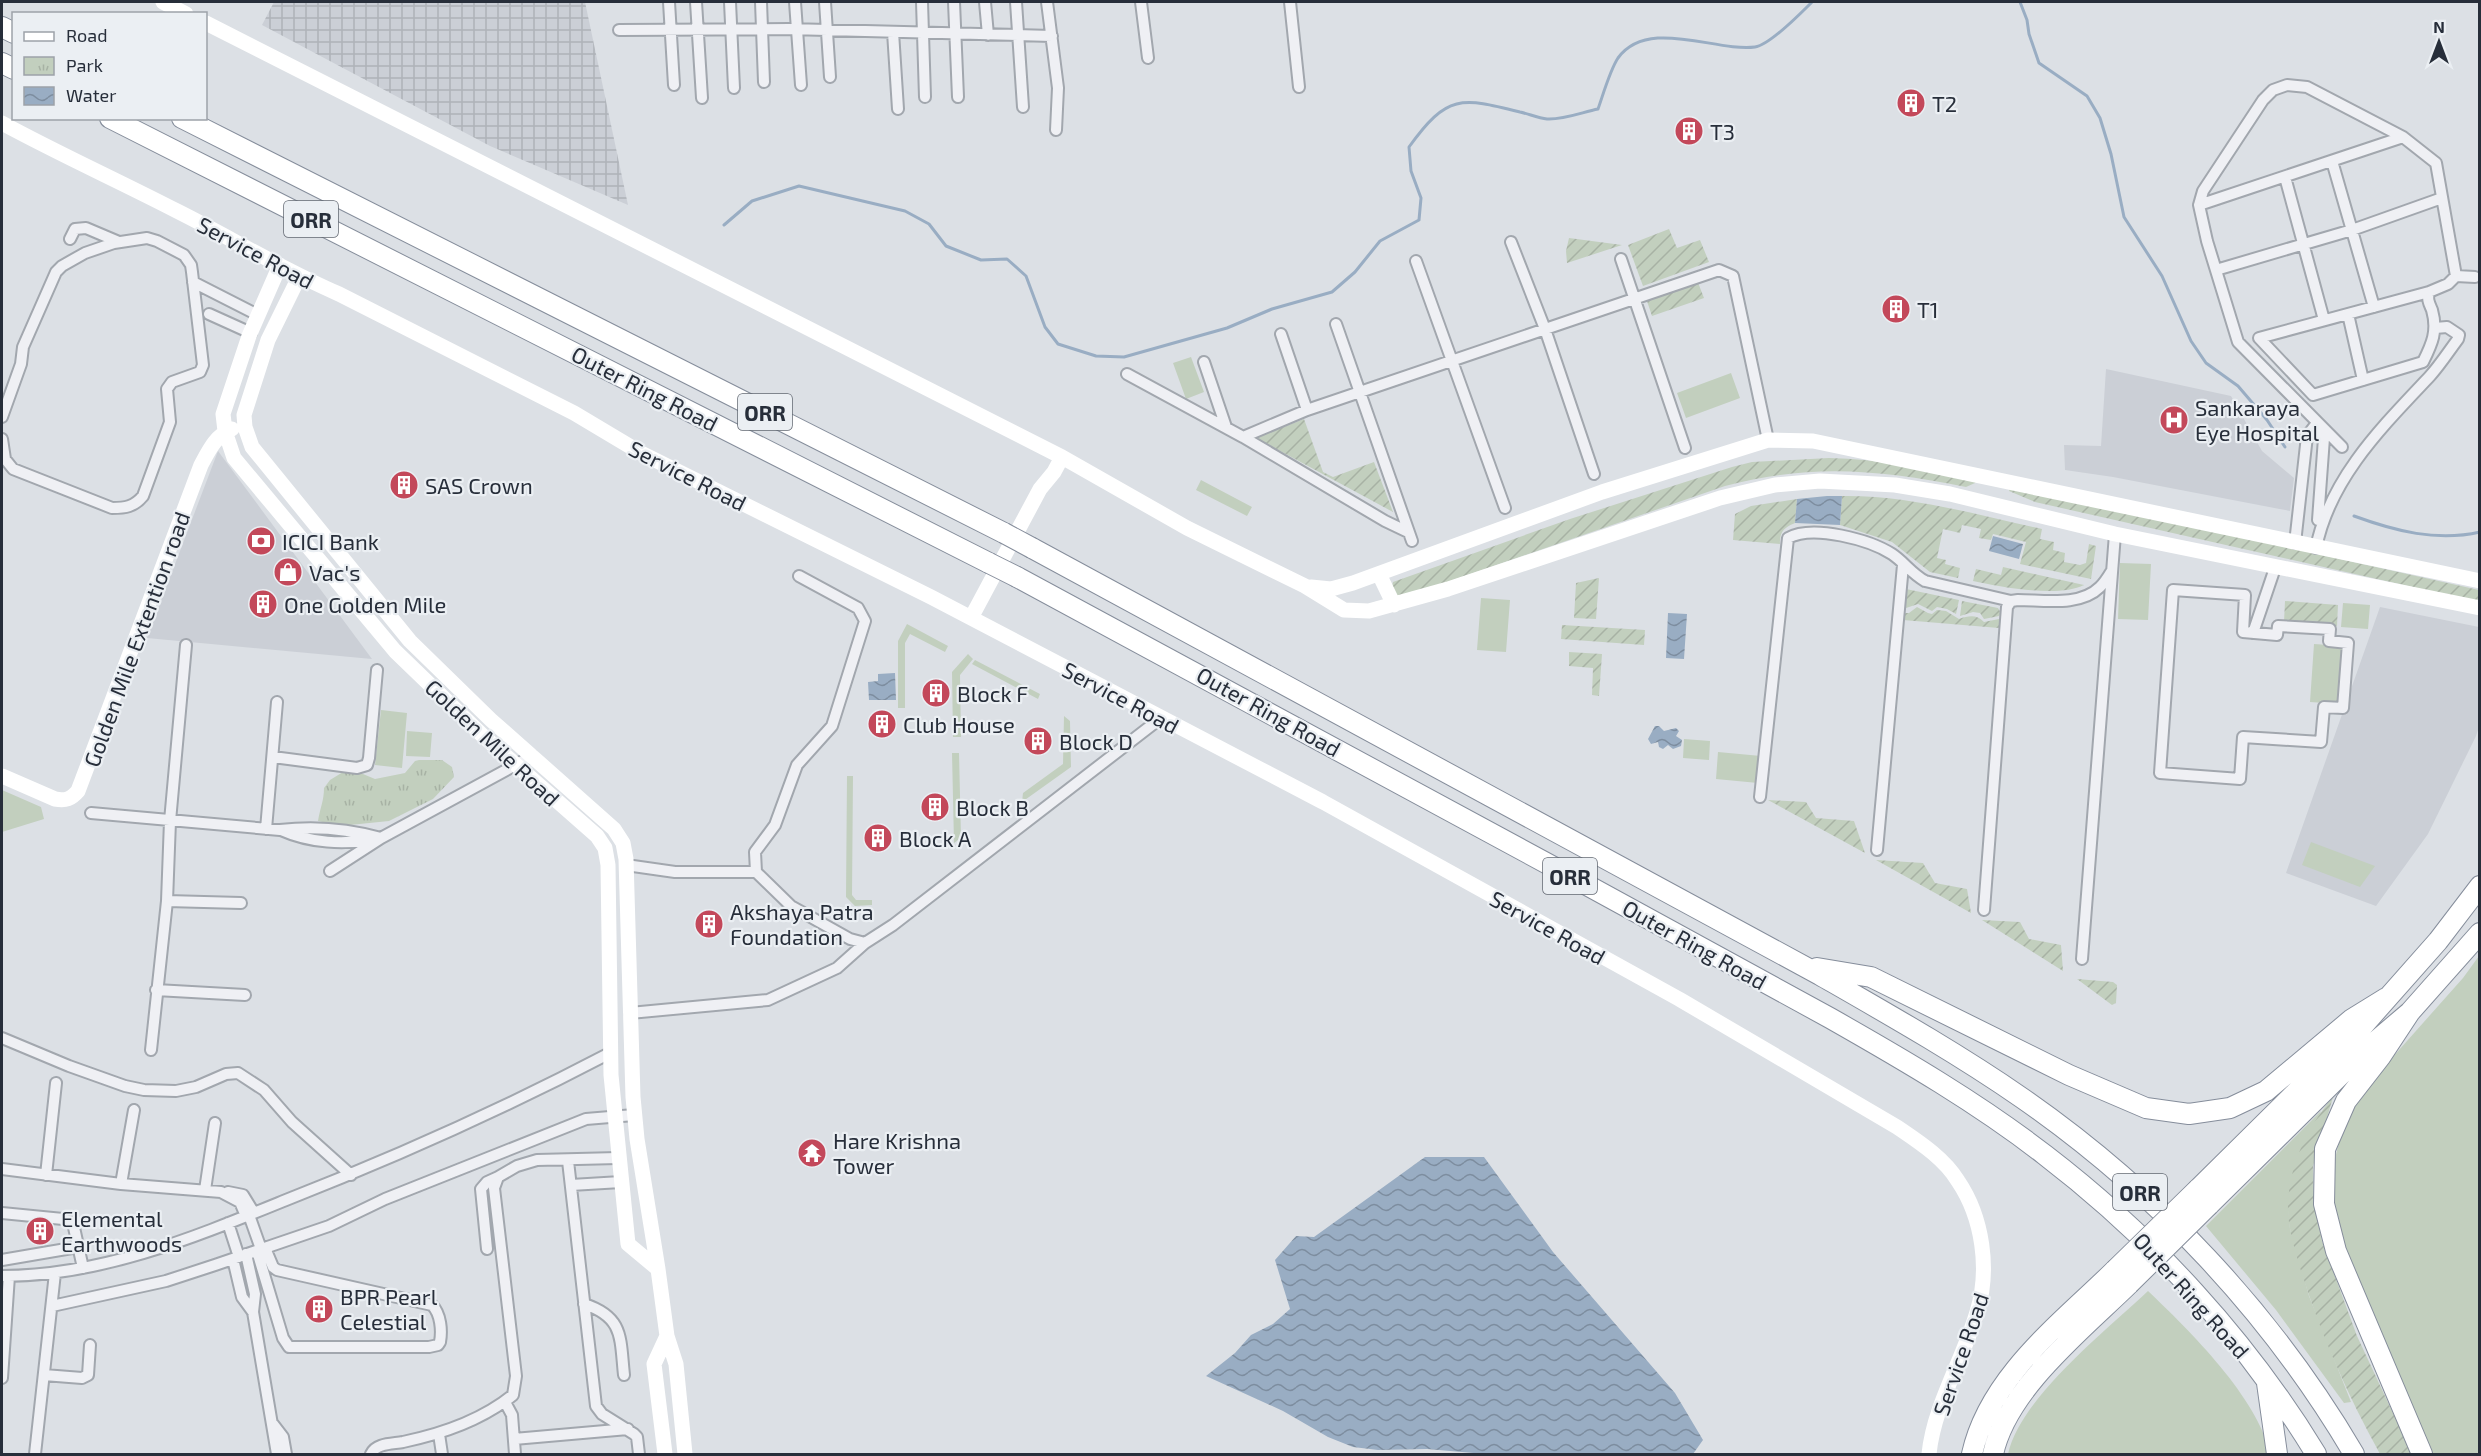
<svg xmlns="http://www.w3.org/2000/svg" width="2481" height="1456" font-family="'Exo 2',sans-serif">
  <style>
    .built { fill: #cbcfd6 }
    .industrial { fill: url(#industrial-grid) }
    .grass { fill: #c2cfbe }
    .park { fill: url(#park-tufts) }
    .garden { fill: url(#garden-furrows) }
    .water { fill: url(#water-waves) }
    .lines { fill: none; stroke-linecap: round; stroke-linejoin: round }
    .stream { stroke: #99adc3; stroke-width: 3 }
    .street-casing { stroke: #a2a7ae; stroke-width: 14 }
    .highway-casing { stroke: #858d9b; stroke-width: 22 }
    .street { stroke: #eff0f4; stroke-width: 10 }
    .secondary { stroke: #fff; stroke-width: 15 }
    .highway { stroke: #fff; stroke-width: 20 }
    .highway-bridge-casing { stroke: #858d9b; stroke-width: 22; stroke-linecap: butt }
    .highway-bridge { stroke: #fff; stroke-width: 20 }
    .labels { text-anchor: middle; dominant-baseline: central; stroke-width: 4.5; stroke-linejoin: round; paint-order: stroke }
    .shield { fill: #ebeff3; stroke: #626872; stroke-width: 1.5 }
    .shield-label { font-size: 21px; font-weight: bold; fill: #272e3a }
    .poi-label { font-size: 22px; fill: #272e3a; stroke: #ebeff3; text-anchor: start }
    .street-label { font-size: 22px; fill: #272e3a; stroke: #ebeff3 }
  </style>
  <defs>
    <pattern id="industrial-grid" width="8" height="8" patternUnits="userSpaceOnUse" patternTransform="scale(1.5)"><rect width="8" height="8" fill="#cbcfd6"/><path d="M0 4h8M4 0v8" fill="none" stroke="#aeb2b8"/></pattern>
    <pattern id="park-tufts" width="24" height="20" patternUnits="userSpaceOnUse" patternTransform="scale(1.5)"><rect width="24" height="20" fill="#c2cfbe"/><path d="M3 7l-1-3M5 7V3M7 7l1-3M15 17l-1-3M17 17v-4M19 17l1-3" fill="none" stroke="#a7b2a4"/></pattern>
    <pattern id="garden-furrows" width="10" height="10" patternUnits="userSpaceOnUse" patternTransform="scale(1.5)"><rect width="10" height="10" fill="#c2cfbe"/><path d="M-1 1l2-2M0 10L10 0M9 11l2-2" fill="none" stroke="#a7b2a4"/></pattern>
    <pattern id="water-waves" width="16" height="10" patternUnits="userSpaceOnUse" patternTransform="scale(1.5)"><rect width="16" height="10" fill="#99adc3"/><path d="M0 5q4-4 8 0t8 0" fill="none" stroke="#7d8d9f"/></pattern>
  </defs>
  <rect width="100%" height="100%" fill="#dce0e5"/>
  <path class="built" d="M2106,369L2231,396L2262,451L2294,478L2290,511L2113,477L2065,470L2064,445L2101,446Z
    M218,451L372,659L147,638Z
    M2380,607L2479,627L2480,724L2476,736L2428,834L2376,906L2286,873Z"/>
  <path class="industrial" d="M274,2H585L628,205L490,146L262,25Z"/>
  <path class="grass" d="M1191,357L1204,392L1186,399L1173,363Z
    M1731,373L1740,398L1686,418L1677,393Z
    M1201,480L1252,507L1247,516L1196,490Z
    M2120,563L2151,564L2148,620L2118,619Z
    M1481,598L1510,600L1506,652L1477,650Z
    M2343,603L2370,605L2368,629L2341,627Z
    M907,624L948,646L945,652L910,634L905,643V708H898V641Z
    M2314,644L2344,646L2339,704L2310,702Z
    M968,654L973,659L960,675L961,737H953L952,672Z
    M975,660L1040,694L1038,699L972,664Z
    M381,710L407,713L402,768L375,765Z
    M1064,716L1070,721L1071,767L1022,802L1023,793L1063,764Z
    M407,731L432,733L430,757L406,756Z
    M1684,739L1710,741L1709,760L1683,758Z
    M1718,752L1761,756L1758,783L1716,779Z
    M952,753H959L961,838L954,843Z
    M847,776H853L852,895L856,900H872V905L855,906L846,897Z
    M2,790L41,807L44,819L2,832Z
    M2311,842L2375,866L2360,887L2302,865Z
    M2479,956V1454H2433L2341,1242L2333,1201V1166L2342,1131L2359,1095L2463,978Z
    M2321,1111L2288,1205L2290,1229L2309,1296L2351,1402L2344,1403L2276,1310L2206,1226Z
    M2148,1291C2190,1331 2258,1398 2270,1454H2008C2021,1397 2105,1332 2148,1291Z"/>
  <path class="park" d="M419,760H442L452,767L454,777L433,799L389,821L340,826L318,821C320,808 324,801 324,788L330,780L343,772L363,774L375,779L405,773L415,761Z"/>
  <path class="garden" d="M1669,229L1677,248L1700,240L1709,262L1643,286L1628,245Z
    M1569,238L1622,245L1567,263L1566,251Z
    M1697,280L1704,298L1652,316L1646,298Z
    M1304,419L1323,472L1333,477L1374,462L1393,512L1256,438Z
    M1829,458C1879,459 1928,469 1978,478L1975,483L1966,487C1879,470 1813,463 1725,486L1401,598L1391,590L1393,582L1570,519L1732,467L1752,462Z
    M2011,486L2479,590V602L2035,502L2009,491Z
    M1842,496C1910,495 1977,515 2042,529L2040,539L2054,542L2053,550L2065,553L2064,562L2080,565L2086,563L2089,544L2096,546L2091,579L2020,564L2026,542L1993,534L1991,540L1979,538L1981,529L1962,525L1960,533L1943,529L1937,558L1946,560L1945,564L1960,568L1958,578L1930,572L1892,542L1840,525Z
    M1797,499L1795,523C1783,528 1780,532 1780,544L1733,540L1735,514L1751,506Z
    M2003,567L2084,585C2059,598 2000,587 1973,581L1976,569L2001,575Z
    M1599,578L1596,619L1574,618L1576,583Z
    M1906,589L1959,600L1956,614L1947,609L1937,607L1932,611L1918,604L1903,609L1904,591Z
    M1962,601L1998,608L2001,613L1999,616L1984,619L1980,613L1973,612L1960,616Z
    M2285,601L2338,605L2337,626L2284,622Z
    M1917,607L1928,613L1932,614L1937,610L1946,611L1959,619C1969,616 1976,614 1984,622L1999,619V628L1903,620L1904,613H1909Z
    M1562,625L1645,630L1644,645L1561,639Z
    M1569,652L1602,654L1599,696L1592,695L1593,668L1569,666Z
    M1768,800L1806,802L1816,818L1854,821L1865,853Z
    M1876,860L1923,863L1935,883L1967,889L1971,913Z
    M1982,920L2020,922L2029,939L2061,945L2063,971Z
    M2077,979L2113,982L2117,985L2116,1003L2112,1005Z
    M2333,1097L2313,1166L2314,1205L2322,1241L2357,1336L2412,1454H2380C2348,1396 2321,1335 2301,1271C2295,1250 2287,1226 2288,1204C2290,1163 2307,1128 2333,1097Z"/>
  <path class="water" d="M1827,496H1842L1840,525L1795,523L1797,499Z
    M1993,536L2023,544L2019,559L1989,551Z
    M1668,613L1687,614L1684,659L1666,658Z
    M895,673L896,700H869L868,682L878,681V674Z
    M1655,726H1659L1664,731L1676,728L1679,731L1676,736L1682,740L1681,746L1673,749L1668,745L1663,749L1659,747L1658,742L1651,744L1648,739Z
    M1425,1157H1484L1553,1252L1675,1393L1703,1440L1693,1454H1485L1427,1449L1378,1450L1353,1447L1328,1437L1283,1411L1206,1376L1235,1353L1251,1335L1273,1324L1290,1309L1275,1260L1296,1236L1314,1237Z"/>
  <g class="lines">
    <path class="stream" d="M2020,2L2027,20L2029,34L2039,63L2087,96L2100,118L2111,154L2124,217L2162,276L2191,341L2206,363L2238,386L2267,420L2285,447
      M724,225L752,201L799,186L905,211L929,224L946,246L981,260L1007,259L1026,276L1045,327L1058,344L1096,356L1124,357L1227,328L1272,309L1332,292L1355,272L1380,241L1419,220L1421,198L1411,171L1409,147C1447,94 1461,97 1520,112C1529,114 1538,118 1547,119C1563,120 1583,112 1598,109C1603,95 1610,70 1618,58C1648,17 1715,52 1755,47C1770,45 1801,13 1812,2
      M2354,516C2395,531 2437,542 2480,532"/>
    <g class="street-casing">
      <path id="street" d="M669,2L674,85
        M696,2L702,98
        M730,2L734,88
        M761,2L764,82
        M795,2L801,85
        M825,2L830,77
        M922,2L925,97
        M954,2L958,97
        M985,2L988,35
        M1016,2L1023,107
        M1047,2L1058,88L1056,130
        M1141,2L1148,58
        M1290,2L1299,87
        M619,30L789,29L1052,36
        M893,32L898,109
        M2332,161L2374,307
        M2285,177L2324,320
        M2199,205L2403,137
        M70,239L75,229L86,228L119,242
        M1511,242L1545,329L1594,474
        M1621,259L1685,448
        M1416,261L1505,508
        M2216,270L2352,230L2442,198
        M2456,276L2475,277
        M193,282L258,315
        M209,314L251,333
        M2348,314L2363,380
        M1336,324L1412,541
        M1281,334L1307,410
        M1204,362L1226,427
        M1127,374L1243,437L1385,521L1408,532
        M2,417L21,364L23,347L56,272L62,266L85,253L114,243L147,238L157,241L184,255L191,265L192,272L203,365L200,372L172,382L167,389L170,422L143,496C134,507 125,508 112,508L13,469L5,459L2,439
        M1243,437L1307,410L1719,270L1733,276L1768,440
        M2342,447L2238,342L2207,241L2199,205L2203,191L2263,100L2273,90L2287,85L2307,87L2403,137L2436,163L2456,276L2448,284L2429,292C2427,300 2429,303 2432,310C2438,331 2432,344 2423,362L2313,395L2259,338L2429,292
        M2318,520L2324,438L2319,426
        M2295,543L2307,436L2317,423
        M2316,548C2330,478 2382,427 2430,376C2440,365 2449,351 2458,339L2459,335L2447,327L2435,328
        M2173,590L2245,595L2243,632L2277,635L2278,626L2330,629L2329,641L2348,643L2343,708L2324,707L2321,742L2243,737L2240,779L2160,773Z
        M2253,633L2275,568
        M273,757L357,768L367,765L369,758L377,670
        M1760,797L1788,538C1813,524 1870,540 1892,554C1904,562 1912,574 1925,581L2011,601
        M91,813L280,830C313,826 349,829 381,838
        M266,829L277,702
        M281,830C310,843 344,845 375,839
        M1877,850L1903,565
        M626,865L675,872H756L791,906L850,939L865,943
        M330,871L381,838L532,756
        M756,872L755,852L775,825L797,765L832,726L865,621L858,608L799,576
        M167,901L241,903
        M1984,910L2007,607L2011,601L2018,600C2043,600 2080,607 2100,587C2104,583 2108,577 2111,572
        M2082,959L2115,534
        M156,990L245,995
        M630,1013L768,1000L837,968L865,943L893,925L1161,718
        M2,1038L69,1066L125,1086L144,1090L176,1091L196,1087L226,1074L238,1073L264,1090L292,1122L351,1175
        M151,1050L167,901L170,821L186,645
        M568,1161L596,1406L602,1414L634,1434L637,1437L639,1454
        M2,1169L121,1184L221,1192L240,1202L246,1216
        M46,1175L56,1083
        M121,1184L134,1110
        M571,1185L621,1182
        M205,1190L215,1123
        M228,1192L243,1195L254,1213
        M2,1213L63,1219L73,1223L83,1268
        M249,1215L261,1249
        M228,1223L239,1257
        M487,1249L481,1189L487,1182L498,1177
        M257,1251L283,1338L289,1347H429L438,1345L440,1342C442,1331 441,1314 432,1305L277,1270L273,1267L265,1248
        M246,1254L255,1294L253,1312L277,1454
        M233,1259L242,1297L253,1312
        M2,1260L78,1247
        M2,1276C102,1276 195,1237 286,1200C396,1157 505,1108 610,1053
        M584,1304C624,1317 620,1338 624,1375
        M52,1306L166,1281L215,1265L329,1226L385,1199L586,1119L634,1115
        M44,1375L82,1378L88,1375L90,1345
        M2,1378L9,1276
        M505,1402L512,1415L515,1454
        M273,1424L283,1437L286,1454
        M439,1434L442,1454
        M514,1439L628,1429
        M35,1454L55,1273
        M371,1454C376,1443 392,1444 403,1442C442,1434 482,1420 513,1395L516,1376L494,1188L498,1177L517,1166L537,1160L618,1158"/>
    </g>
    <g class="highway-casing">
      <path id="highway" d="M2,27L14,33
        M2,63L14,69
        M110,118L989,563
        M182,118L1004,533
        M1032,548L1820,975C1888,1014 1957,1053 2022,1098C2156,1191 2271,1313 2354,1454
        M1017,577C1207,678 1396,781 1585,884C1667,929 1749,973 1830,1018C1904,1060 1978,1103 2045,1155C2152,1237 2246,1339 2316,1454
        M1817,968L1871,977L2069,1075L2146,1108L2189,1114L2230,1108L2266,1091L2352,1019L2386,998
        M2410,1012L2381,1056L2346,1101L2325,1149L2324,1204L2336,1251L2422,1454
        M2198,1189L2361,1028L2438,941L2480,886
        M2209,1205L2370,1046L2410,1012L2480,933
        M2267,1383L2277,1454
        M1972,1454C1989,1377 2061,1323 2115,1270
        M1993,1454C2007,1389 2082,1330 2129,1284"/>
    </g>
    <use href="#street" class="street"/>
    <path class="secondary" d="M163,2L186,14
      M206,23L1062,457L1187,528L1305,586L1344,610L1369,611L1448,589L1720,498L1775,485L1820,481L1895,485L1950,494L2115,534L2480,608
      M2,123C59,154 119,181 177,211C231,238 283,270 339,294L574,413L641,453L931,597L1323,802L1679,999L1897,1127C1919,1142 1944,1158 1958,1181C1983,1218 1990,1270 1977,1312C1963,1360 1934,1405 1929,1454
      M280,265L249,336L223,414L225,431L234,458L395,651L482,735L597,836L605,848L608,865L611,1075L628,1244L658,1269L637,1139L633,1097L626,859L623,843L614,829L491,720L410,641L252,447L245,427L244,415L268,340L299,277
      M1379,574L1394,605
      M1311,587L1331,589L1353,583L1602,492L1768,440L1813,441L2480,581
      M971,618L1040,489L1054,472L1062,457
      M2,776L55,799C66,801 71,799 78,791L201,465C209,450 216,435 232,429
      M658,1269L667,1336L676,1364L685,1454
      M665,1454L654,1364L667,1336"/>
    <use href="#highway" class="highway"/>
    <g class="highway-bridge-casing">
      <path id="highway-bridge" d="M1004,533L1032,548
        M989,563L1017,577
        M2115,1270L2198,1189
        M2129,1284L2209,1205"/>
    </g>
    <use href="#highway-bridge" class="highway-bridge"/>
  </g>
  <defs>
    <g id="building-disc" transform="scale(1.5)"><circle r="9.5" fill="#c3485a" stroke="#ebeff3"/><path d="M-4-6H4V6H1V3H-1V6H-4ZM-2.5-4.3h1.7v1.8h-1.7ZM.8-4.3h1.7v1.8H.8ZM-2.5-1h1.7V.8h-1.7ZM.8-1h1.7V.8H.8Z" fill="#fff"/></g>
    <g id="hospital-disc" transform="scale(1.5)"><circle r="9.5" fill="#c3485a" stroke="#ebeff3"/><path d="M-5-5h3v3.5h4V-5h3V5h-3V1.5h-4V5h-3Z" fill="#fff"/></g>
    <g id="bank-disc" transform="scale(1.5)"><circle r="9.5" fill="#c3485a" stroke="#ebeff3"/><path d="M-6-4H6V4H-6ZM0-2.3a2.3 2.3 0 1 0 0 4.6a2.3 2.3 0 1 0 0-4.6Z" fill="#fff"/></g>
    <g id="shop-disc" transform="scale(1.5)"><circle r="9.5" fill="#c3485a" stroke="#ebeff3"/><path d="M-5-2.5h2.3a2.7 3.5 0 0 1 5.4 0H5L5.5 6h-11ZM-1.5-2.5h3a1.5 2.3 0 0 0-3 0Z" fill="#fff"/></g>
    <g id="temple-disc" transform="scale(1.5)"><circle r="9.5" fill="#c3485a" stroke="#ebeff3"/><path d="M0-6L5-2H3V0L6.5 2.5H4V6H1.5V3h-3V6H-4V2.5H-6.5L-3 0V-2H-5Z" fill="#fff"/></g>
  </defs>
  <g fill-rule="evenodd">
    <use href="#building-disc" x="1911" y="103"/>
    <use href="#building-disc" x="1689" y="131"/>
    <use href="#building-disc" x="1896" y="309"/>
    <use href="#hospital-disc" x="2174" y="420"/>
    <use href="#building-disc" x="404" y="485"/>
    <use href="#bank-disc" x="261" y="541"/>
    <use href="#shop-disc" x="288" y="572"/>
    <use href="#building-disc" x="263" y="604"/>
    <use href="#building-disc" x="936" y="693"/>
    <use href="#building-disc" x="882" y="724"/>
    <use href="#building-disc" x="1038" y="741"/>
    <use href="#building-disc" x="935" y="807"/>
    <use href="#building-disc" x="878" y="838"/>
    <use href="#building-disc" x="709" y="924"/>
    <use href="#temple-disc" x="812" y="1153"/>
    <use href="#building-disc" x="40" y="1231"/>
    <use href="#building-disc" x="319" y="1309"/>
  </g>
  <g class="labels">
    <g class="shield">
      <rect x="284" y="201" width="54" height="36" rx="4.5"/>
      <rect x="738" y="394" width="54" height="36" rx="4.5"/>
      <rect x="1543" y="858" width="54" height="36" rx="4.5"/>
      <rect x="2113" y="1174" width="54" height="36" rx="4.5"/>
    </g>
    <g class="shield-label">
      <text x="311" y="219">ORR</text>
      <text x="765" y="412">ORR</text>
      <text x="1570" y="876">ORR</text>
      <text x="2140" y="1192">ORR</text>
    </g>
    <g class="poi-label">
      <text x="1932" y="103">T2</text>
      <text x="1710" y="131">T3</text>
      <text x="1917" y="309">T1</text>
      <text x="2195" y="407">Sankaraya<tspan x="2195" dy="25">Eye Hospital</tspan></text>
      <text x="425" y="485">SAS Crown</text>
      <text x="282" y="541">ICICI Bank</text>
      <text x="309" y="572">Vac's</text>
      <text x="284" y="604">One Golden Mile</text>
      <text x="957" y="693">Block F</text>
      <text x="903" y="724">Club House</text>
      <text x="1059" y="741">Block D</text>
      <text x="956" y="807">Block B</text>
      <text x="899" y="838">Block A</text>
      <text x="730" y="911">Akshaya Patra<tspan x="730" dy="25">Foundation</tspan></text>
      <text x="833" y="1140">Hare Krishna<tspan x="833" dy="25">Tower</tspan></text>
      <text x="61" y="1218">Elemental<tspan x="61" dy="25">Earthwoods</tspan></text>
      <text x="340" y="1296">BPR Pearl<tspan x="340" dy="25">Celestial</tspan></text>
    </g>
    <g class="street-label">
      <text transform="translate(256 252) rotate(28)">Service Road</text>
      <text transform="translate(645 388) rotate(27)">Outer Ring Road</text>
      <text transform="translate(688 475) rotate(27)">Service Road</text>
      <text transform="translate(136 639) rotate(-70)">Golden Mile Extention road</text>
      <text transform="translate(1121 697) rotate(28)">Service Road</text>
      <text transform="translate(1269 711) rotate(29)">Outer Ring Road</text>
      <text transform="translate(493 742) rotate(43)">Golden Mile Road</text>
      <text transform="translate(1548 927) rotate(29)">Service Road</text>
      <text transform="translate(1695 944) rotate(29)">Outer Ring Road</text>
      <text transform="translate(2192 1295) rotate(48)">Outer Ring Road</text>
      <text transform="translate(1960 1354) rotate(-71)">Service Road</text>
    </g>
  </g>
  <rect width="2481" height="1456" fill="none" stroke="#272e3a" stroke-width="6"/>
  <rect x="12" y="12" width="195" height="108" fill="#ebeff3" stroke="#9da2a9" stroke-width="1.5"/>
  <rect x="24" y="32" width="30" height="9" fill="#ffffff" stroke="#9da2a9" stroke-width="1.5"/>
  <text x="66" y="42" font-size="18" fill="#272e3a">Road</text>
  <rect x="24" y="57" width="30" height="18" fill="url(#park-tufts)" stroke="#9da2a9" stroke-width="1.5"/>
  <text x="66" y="72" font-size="18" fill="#272e3a">Park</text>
  <rect x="24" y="87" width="30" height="18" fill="url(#water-waves)" stroke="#9da2a9" stroke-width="1.5"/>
  <text x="66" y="102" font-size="18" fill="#272e3a">Water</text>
  <g transform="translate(2439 42)" stroke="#ebeff3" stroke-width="4.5" paint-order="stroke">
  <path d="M0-4.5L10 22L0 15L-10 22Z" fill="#272e3a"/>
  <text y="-9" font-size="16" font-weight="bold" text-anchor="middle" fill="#272e3a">N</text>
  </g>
</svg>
